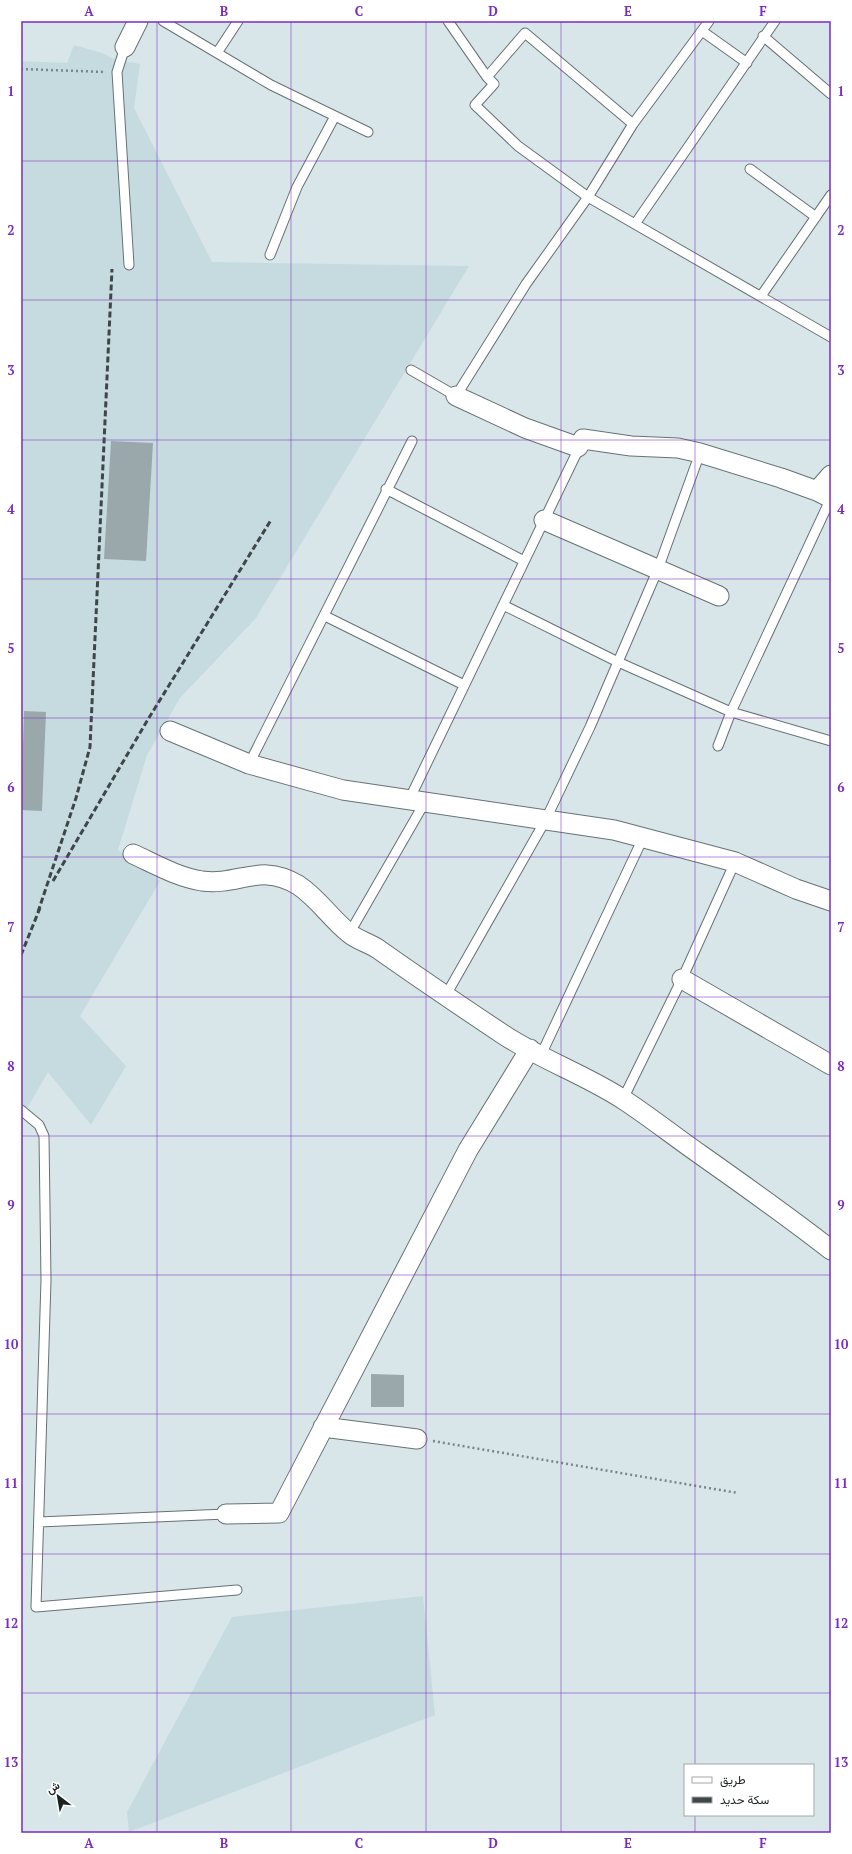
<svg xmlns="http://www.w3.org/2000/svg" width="852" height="1854" font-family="'PT Serif',Vazirmatn,serif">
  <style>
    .built { fill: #c5dbe0 }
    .building { fill: #9ba8ab }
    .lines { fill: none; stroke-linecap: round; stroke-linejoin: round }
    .service-casing { stroke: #667275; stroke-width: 11 }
    .minor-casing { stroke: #667275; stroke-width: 21 }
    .path { stroke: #7b8587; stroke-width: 2.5; stroke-dasharray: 2 3; stroke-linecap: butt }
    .service { stroke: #fff; stroke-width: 9 }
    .minor { stroke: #fff; stroke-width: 19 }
    .rail { stroke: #404648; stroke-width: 3; stroke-dasharray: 6 3; stroke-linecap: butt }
    .grid { fill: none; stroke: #7b2cbf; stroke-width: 1; stroke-opacity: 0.55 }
    .neatline { fill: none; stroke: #7b2cbf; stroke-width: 1.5 }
    .grid-label { font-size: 13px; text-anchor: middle; font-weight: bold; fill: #7b2cbf }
  </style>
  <rect width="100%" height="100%" fill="#d8e6e9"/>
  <path class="built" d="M74,45L102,53L114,59L140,64L134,108L212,262L469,266L256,618L180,698L147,755L118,850L160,881L80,1016L126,1066L91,1125L48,1072L21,1119V61L67,63Z
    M423,1596L435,1715L129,1832L127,1812L232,1617Z"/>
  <path class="building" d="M111,441L153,443L146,561L104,559Z
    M24,711L46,712L42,811L21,810Z
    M371,1374L404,1375V1407H371Z"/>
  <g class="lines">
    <g class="service-casing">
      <path id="service" d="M163,21L271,85L368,132
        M448,21L487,77L494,84L475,105L518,146L588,197L831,337
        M702,31L747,63
        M763,36L831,94
        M125,47L117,72L129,265
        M217,53L238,21
        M487,77L525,33L633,124
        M750,169L816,217
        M635,224L775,21
        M270,255L297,187L335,116
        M761,296L831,195
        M411,370L456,396L526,284L588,197L633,124L709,21
        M386,489L524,561
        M503,605L618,662L731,712L831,741
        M325,616L464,685
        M718,746L731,712L831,498
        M249,764L412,441
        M409,800L580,446
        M349,934L425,802
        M446,995L545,821L590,727L658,569L700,453
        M541,1055L643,838
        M623,1099L682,979L735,862
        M21,1110L39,1125L44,1136L46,1280L36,1607L237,1590
        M39,1522L226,1514"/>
    </g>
    <g class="minor-casing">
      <path id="minor" d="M125,47L138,21
        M456,396L525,428L578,447L583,439L631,446L678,448L700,453L781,478L817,491L831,498
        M817,491L831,475
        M544,520L719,596
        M170,731L249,764L343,790L614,830L735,862L796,889L831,901
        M133,854C155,864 177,877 202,881C239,886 260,862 298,885C318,898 331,919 349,933C357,940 369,943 378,949C419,978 462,1007 504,1035C542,1060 586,1075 624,1100C650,1117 675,1137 701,1155C745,1186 789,1217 831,1250
        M682,979L831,1065
        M323,1427L417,1439
        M226,1514L279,1513L468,1150L530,1049"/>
    </g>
    <path class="path" d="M21,69L106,72
      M433,1441L738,1493"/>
    <use href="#service" class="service"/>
    <use href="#minor" class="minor"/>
    <path class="rail" d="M53,881L147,721L271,520
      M38,912L76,798L90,747L112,269
      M21,955L40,908"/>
  </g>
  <path class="grid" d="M157,21V1833M291,21V1833M426,21V1833M561,21V1833M695,21V1765M21,161H831M21,300H831M21,440H831M21,579H831M21,718H831M21,857H831M21,997H831M21,1136H831M21,1275H831M21,1414H831M21,1554H831M21,1693H831M695,1815V1833"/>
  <rect width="852" height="1854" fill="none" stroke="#ffffff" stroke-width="44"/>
  <rect x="684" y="1764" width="130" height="52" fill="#ffffff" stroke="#a4a6a7"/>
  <rect x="692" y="1777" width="20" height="6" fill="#ffffff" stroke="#a4a6a7"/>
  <text x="720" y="1784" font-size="12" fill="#1c2122">طريق</text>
  <rect x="692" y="1797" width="20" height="6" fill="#404648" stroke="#a4a6a7"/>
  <text x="720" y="1804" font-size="12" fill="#1c2122">سكة حديد</text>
  <g transform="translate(58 1796) rotate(329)" stroke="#ffffff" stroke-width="3" paint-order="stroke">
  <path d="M0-3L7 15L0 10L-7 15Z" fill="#1c2122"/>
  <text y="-6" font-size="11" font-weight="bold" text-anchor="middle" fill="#1c2122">ش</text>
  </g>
  <rect x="22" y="22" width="808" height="1810" class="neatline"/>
  <g class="grid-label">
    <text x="89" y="16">A</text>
    <text x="224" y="16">B</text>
    <text x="359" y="16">C</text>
    <text x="493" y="16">D</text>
    <text x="628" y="16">E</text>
    <text x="763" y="16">F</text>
    <text x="11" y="96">1</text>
    <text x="841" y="96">1</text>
    <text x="11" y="235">2</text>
    <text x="841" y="235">2</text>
    <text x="11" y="375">3</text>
    <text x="841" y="375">3</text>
    <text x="11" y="514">4</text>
    <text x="841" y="514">4</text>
    <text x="11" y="653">5</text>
    <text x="841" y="653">5</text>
    <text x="11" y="792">6</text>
    <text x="841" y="792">6</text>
    <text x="11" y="932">7</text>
    <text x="841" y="932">7</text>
    <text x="11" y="1071">8</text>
    <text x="841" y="1071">8</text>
    <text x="11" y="1210">9</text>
    <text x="841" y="1210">9</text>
    <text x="11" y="1349">10</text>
    <text x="841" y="1349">10</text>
    <text x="11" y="1488">11</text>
    <text x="841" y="1488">11</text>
    <text x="11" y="1628">12</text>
    <text x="841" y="1628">12</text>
    <text x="11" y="1767">13</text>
    <text x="841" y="1767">13</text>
    <text x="89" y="1848">A</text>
    <text x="224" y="1848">B</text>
    <text x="359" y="1848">C</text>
    <text x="493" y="1848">D</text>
    <text x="628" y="1848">E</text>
    <text x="763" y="1848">F</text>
  </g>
</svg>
